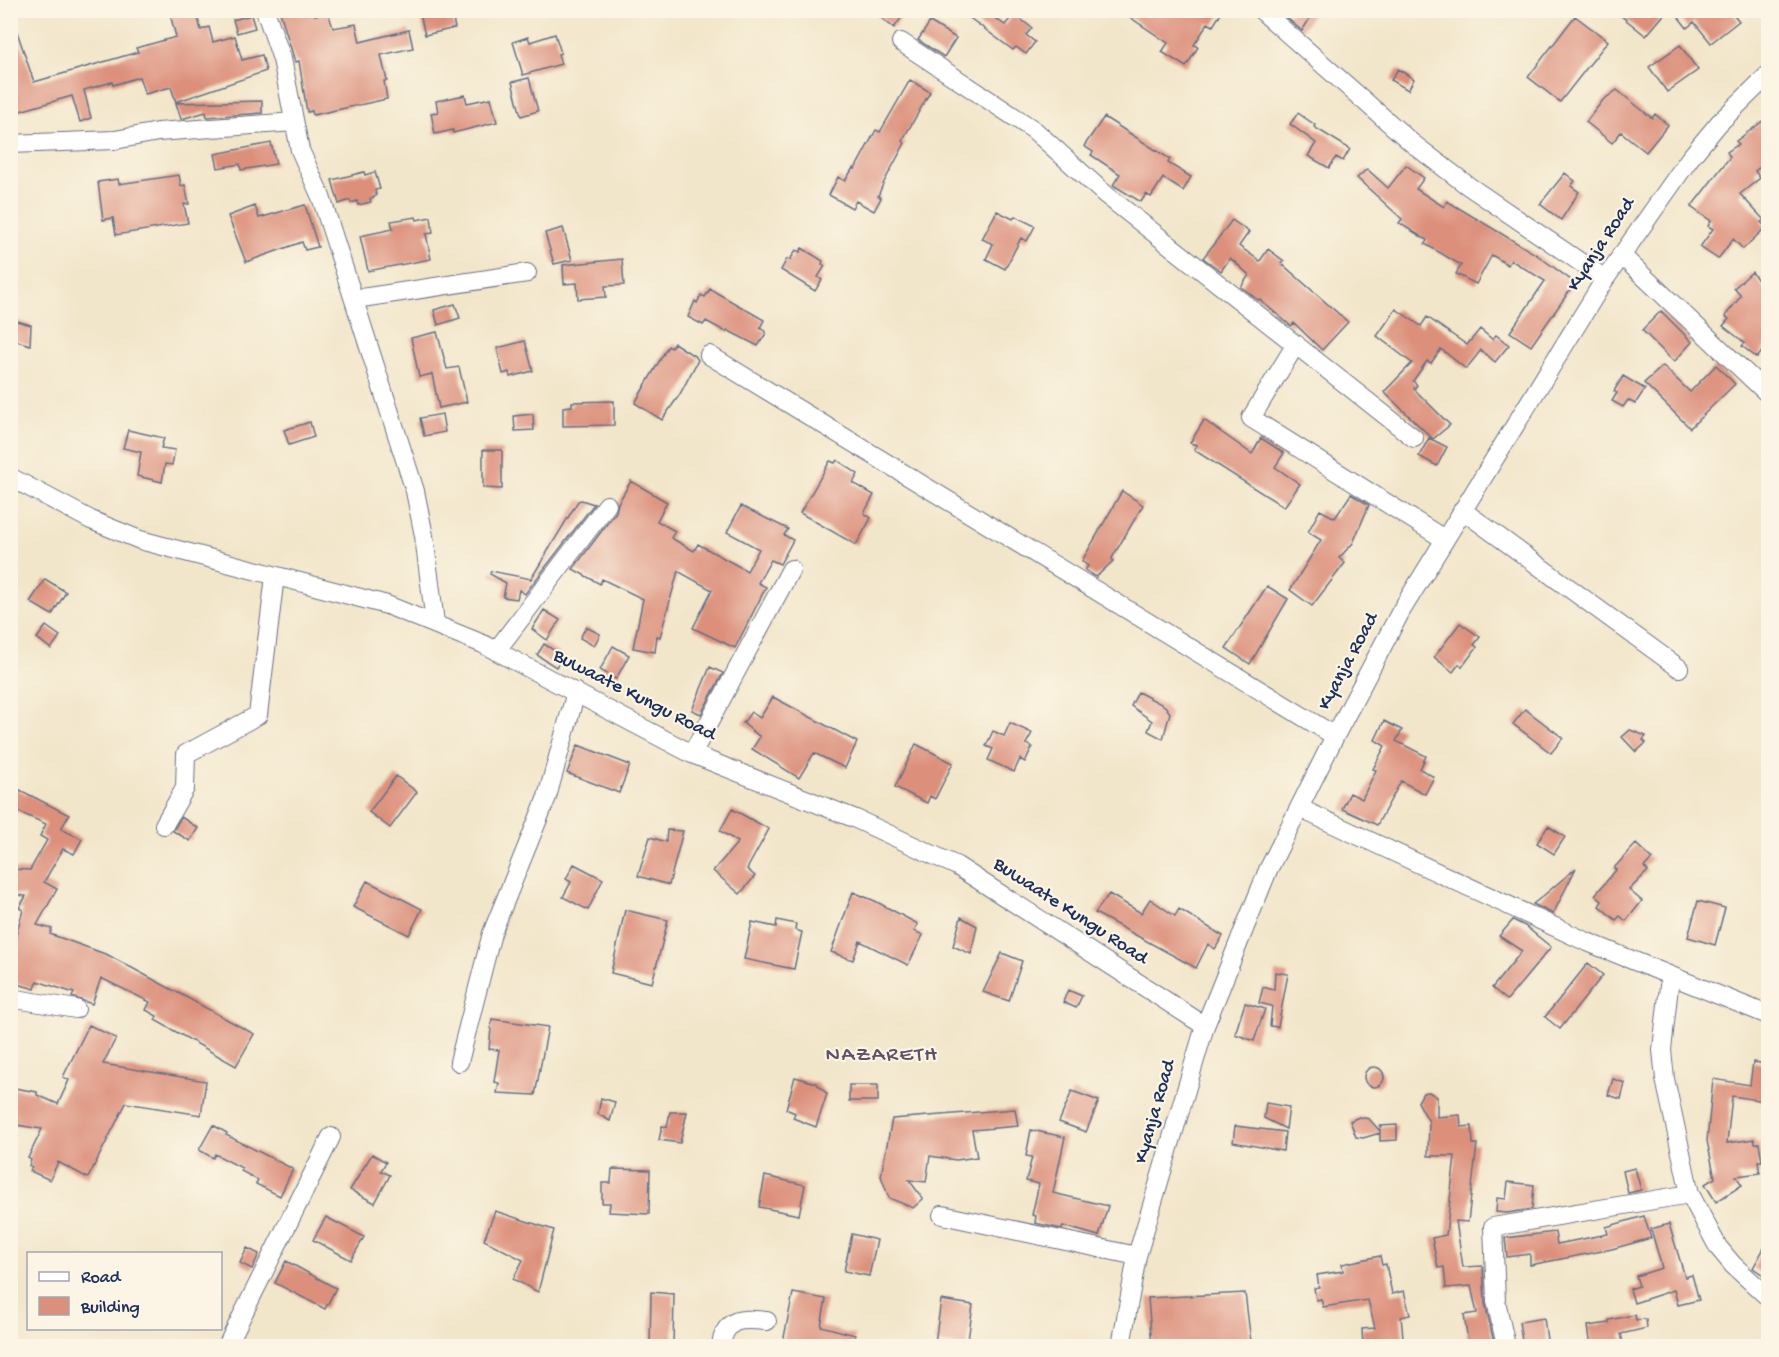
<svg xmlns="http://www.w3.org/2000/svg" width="1779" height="1357" font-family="'Gochi Hand',sans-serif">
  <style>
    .building { fill: #dc907b }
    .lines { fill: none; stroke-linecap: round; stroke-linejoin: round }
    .minor-casing { stroke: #666f84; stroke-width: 20 }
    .minor { stroke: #fff; stroke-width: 18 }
    .labels { text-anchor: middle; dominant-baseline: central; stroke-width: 4.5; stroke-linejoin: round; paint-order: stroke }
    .street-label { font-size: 20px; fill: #1b2f5e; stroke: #fcf5e5 }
    .quarter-label { font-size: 22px; letter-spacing: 1.5px; fill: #5f5168; stroke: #fcf5e5 }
  </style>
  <rect width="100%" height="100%" fill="#fcf5e5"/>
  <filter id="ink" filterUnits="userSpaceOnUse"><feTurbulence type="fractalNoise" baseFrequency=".0167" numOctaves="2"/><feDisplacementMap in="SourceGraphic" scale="12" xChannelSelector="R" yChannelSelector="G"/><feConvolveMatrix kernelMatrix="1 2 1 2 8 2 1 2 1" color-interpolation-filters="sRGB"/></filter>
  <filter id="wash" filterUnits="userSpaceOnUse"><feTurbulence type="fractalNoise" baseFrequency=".008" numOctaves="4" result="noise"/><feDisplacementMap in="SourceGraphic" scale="24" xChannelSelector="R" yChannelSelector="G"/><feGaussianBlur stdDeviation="1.35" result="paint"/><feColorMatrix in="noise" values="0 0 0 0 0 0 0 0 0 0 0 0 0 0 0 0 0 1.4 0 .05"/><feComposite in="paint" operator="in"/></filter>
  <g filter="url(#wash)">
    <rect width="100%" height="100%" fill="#f2e6ca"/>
    <g id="blocks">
      <path class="building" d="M169,10H196L201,30L209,27L213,42L235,36L242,60L262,55L266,71L176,102L171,87L145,94L139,77L113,85L112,82L84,90L91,118L80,122L72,96L10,114V20H13L34,82L138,52L136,48L176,37Z
        M287,10H314L315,15L328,12L333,28L356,24L360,42L409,30L413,48L381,55L387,81H384L387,99L313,115L312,111L307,112L299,61L295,62L280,12Z
        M419,10H451L455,28L425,35Z
        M871,10H907L894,28Z
        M959,10H983L1005,25L1014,14L1032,28L1026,35L1035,42L1026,54L1016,47L1013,50Z
        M1119,10H1223L1213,26L1208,23L1194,45L1198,47L1186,67L1162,52L1168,43Z
        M1293,10H1315L1302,31L1286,17Z
        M1614,10H1668L1646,36Z
        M1673,10H1730L1739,21L1711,43L1694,22L1687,28Z
        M251,15L255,28L237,33L233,20Z
        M1575,16L1608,41L1560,102L1528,77Z
        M930,22L956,38L944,57L918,40Z
        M555,34L561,53L558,54L561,64L523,75L513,42L528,37L530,42Z
        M1680,45L1698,70L1667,92L1649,67Z
        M1398,69L1414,79L1408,90L1391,80Z
        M529,78L538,111L521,116L512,82Z
        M910,80L930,92L902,141L905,143L883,184L878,196L881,198L874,211L856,201L852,208L829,195L838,177L845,181L853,168L855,169L876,130L880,132Z
        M1617,90L1652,118L1655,114L1668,125L1646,152L1621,132L1612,143L1586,122L1603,100Z
        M465,95L467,103L491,98L497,122L453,133V130L435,134L431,113L438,112L436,101Z
        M262,101V113L207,117L206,112L181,119L176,103Z
        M1298,113L1315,125L1314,127L1350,149L1343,161L1336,157L1329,168L1308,156L1316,143L1290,124Z
        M1104,117L1170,159L1168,163L1191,177L1183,191L1163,178L1151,197L1146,194L1141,202L1113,185L1120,174L1091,155L1093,152L1084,146Z
        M1763,121L1768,128V161L1755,171L1760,178L1740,194L1764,220L1761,222L1766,227L1743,249L1733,239L1718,259L1700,247L1713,229L1708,226L1711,221L1691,207L1730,157L1727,152L1739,144L1736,141Z
        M271,143L276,164L241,170L240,164L218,168L215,154Z
        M1406,165L1424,178L1416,189L1444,207L1447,201L1537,255L1575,283L1531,346L1510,332L1545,281L1511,260L1508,265L1492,255L1476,284L1456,274L1461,265L1425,244L1427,240L1399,223L1402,219L1357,178L1367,169L1388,188Z
        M364,172L365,175L375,172L380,189L375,190L376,196L370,199L371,202L358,205L357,201L351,203L350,200L339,204L332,180Z
        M1565,173L1575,181L1571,186L1579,192L1561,220L1540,204Z
        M179,175L181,186L185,185L189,204H184L188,223L116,235L113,218L103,220L98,182L118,179L119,184Z
        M305,205L318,247L305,250L302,242L246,262L228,216L255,206L259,218Z
        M997,211L1013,219L1015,216L1035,226L1027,241L1021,238L1005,269L986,259L993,244L982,239Z
        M416,217L417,220L431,217L433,233L426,234L431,259L368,271L360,236L393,229L391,221Z
        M1232,220L1249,232L1239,246L1260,261L1268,249L1284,261L1281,263L1348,322L1322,350L1294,323L1291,326L1259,299L1258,300L1241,287L1249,275L1230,258L1221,271L1203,258Z
        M563,228L572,260L554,264L545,233Z
        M802,248L823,261L822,264L825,266L818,277L822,280L815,291L781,270L787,259L790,260L796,250L800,252Z
        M622,259L624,285L605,286L606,297L578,299L577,283L564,284L563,265Z
        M1752,272L1768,294V344L1757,358L1742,346L1745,343L1723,326L1729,319L1725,316L1741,296L1734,288Z
        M710,289L764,320L760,328L766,332L765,335L758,346L727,330L726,332L706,321L703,325L688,317L695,301L697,303L701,295L705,297Z
        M455,304L460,318L438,325L434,310Z
        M1396,309L1421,326L1427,317L1467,345L1480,329L1492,339L1496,335L1509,345L1495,362L1481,350L1466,369L1441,349L1431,363L1427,361L1413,381L1417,385L1414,389L1450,425L1433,439L1384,392L1412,363L1377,336Z
        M1661,311L1692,342L1674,362L1642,330Z
        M10,319L31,325L30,345L10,339Z
        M437,332L447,369L459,367L467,402L439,408L432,374L419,377L411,338Z
        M525,341L533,371L510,377L509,372L503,374L497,348Z
        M674,343L696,357L698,360L680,394L662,420L635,403L668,346L671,348Z
        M1716,365L1735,384L1690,428L1644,383L1663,366L1690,392Z
        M1623,376L1645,389L1635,404L1628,400L1623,407L1612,401L1617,393L1614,391Z
        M614,401V425L563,426V407L572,406V402Z
        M442,414L445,432L424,436L420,418Z
        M533,414L534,430L515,431L514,416Z
        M1204,420L1252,454L1261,438L1284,453L1275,467L1300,484L1284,507L1194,450L1197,445L1190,443Z
        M310,422L314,437L289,445L284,430Z
        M128,430L164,438L161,448L175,450L172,465L165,464L162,482L137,476L141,452L123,448Z
        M1429,438L1447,447L1437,466L1419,456Z
        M483,450H502V489L483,488Z
        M837,460L858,474L853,483L874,495L864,513L871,518L856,545L800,513L830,461L835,463Z
        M631,481L667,502L657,521L675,531L671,538L694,551L698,544L747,571L759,549L727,532L741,506L788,529L784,535L793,540L780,564L771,560L758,583L766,587L735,648L693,628L712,590L678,571L660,637L657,636L655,652L633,648L643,599L602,579L600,584L573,569L616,512L618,503Z
        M1122,491L1143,505L1112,558L1113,561L1096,577L1085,570L1088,566L1082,561Z
        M1351,494L1369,505L1353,543L1339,558L1345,563L1312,606L1290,590L1321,540L1308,532L1320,510L1335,518Z
        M581,500L594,504L525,594L519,590L517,599L503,597L506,583L490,574L491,571L531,579L578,501Z
        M45,579L66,592L52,615L30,602Z
        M1267,586L1288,599L1250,664L1226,648Z
        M544,610L560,620L547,640L532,629Z
        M1460,623L1480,637L1474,645L1477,647L1462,667L1459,664L1453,672L1434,657Z
        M46,626L60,636L51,649L37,638Z
        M586,627L600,634L594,646L580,638Z
        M544,644L563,656L556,667L537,655Z
        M613,646L629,655L616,679L600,670Z
        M710,667L723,673L701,714L692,710Z
        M1138,692L1165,706L1170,713L1163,739L1148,731L1152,721L1131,706Z
        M773,697L857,742L845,768L814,753L799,778L752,749L760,737L743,723L751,712L760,718Z
        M1525,709L1563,738L1551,753L1513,724Z
        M1384,721L1402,730L1396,741L1426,756L1420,769L1434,777L1425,794L1401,781L1377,825L1342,809L1350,793L1362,799L1376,770L1373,769L1385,746L1375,740Z
        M1010,723L1032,733L1026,744L1032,747L1025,762L1020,759L1014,772L988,760L993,749L986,746L993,731L1004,736Z
        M1630,730L1646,736L1643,740L1646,743L1636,752L1622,737Z
        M916,744L953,763L935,799L930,796L927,803L895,787Z
        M578,745L630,765L619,793L567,773Z
        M396,776L417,792L390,828L369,812Z
        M10,785L69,815L61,829L82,839L74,854L63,849L44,882L57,889L37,925L52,929L50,934L108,955L254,1034L236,1066L155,1020L157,1016L146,1010L150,1002L101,978L92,1004L72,997L74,993L37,981L35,989L10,982V937L15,939L23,910L19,908L26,896L10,894V869L30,870L47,840L40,836L46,824L10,808Z
        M732,809L769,829L747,869L755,876L740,894L713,871L738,842L720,831Z
        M181,817L198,828L190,841L173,831Z
        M1548,826L1565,837L1554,854L1537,843Z
        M667,830L683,831L669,885L638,876L650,837L666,842Z
        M1636,844L1652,859L1644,867L1648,871L1629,890L1642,901L1626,921L1620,916L1616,920L1599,906L1602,901L1595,895L1616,870L1614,868Z
        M574,864L603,879L588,910L563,897L571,882L566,879Z
        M1576,868L1553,914L1533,904L1543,896Z
        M367,881L422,909L409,935L353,907Z
        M853,892L875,901L918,924L914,931L923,935L908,965L860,941L853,960L831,952Z
        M1109,894L1141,913L1150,899L1175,916L1179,909L1223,936L1215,949L1208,944L1196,968L1095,913Z
        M1698,901L1725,908L1715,945L1688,937Z
        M625,910L668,920L652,983L611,973Z
        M961,917L977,926L971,954L953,946Z
        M777,920L796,924L795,930L802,932L794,969L744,959L752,922L776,927Z
        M1513,920L1525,926L1551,947L1507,1000L1492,988L1522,951L1499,936Z
        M1002,953L1022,961L1009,1001L983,992Z
        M1588,963L1603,975L1560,1029L1545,1017Z
        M1275,972L1288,974L1278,1027L1270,1026L1272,1006L1259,1003L1263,987L1274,990Z
        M1068,990L1082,996L1076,1008L1063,1002Z
        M1245,1003L1265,1009L1254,1041L1235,1034Z
        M492,1019L548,1027L535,1095L497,1093L499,1083L494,1082L499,1050L489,1049Z
        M89,1025L116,1038L103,1064L206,1081L201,1115L126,1103L88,1178L58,1162L50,1180L30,1171L32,1167L29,1166L31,1160L28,1158L42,1129L10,1124L14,1088L37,1092V1095L58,1104L69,1080L63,1077Z
        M1753,1062L1768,1064V1092H1766L1765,1101L1732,1096L1727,1143L1754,1139L1755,1143H1759L1762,1161H1758L1760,1173L1736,1176L1742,1185L1716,1202L1705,1184L1715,1178L1707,1141L1713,1079L1750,1085Z
        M1364 1077a10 10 0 1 1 20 0a10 10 0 1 1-20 0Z
        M795,1077L816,1083L827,1094L816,1127L793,1118L795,1113L786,1109Z
        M1613,1079L1625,1083L1621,1099L1608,1095Z
        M849,1085H878V1101H849Z
        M1072,1091L1099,1101L1086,1132L1059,1122Z
        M1429,1092L1437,1097V1117L1460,1115L1461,1127L1472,1126L1473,1144H1477L1468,1222L1456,1221L1463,1267L1483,1266L1485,1303L1495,1347H1469L1464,1315L1477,1313L1471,1286L1446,1288L1444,1267L1438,1268L1432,1238L1446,1235L1455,1156H1428L1429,1122L1418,1102L1423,1093Z
        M601,1098L615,1102L610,1121L598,1114Z
        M1266,1103L1289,1107L1286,1129L1264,1118Z
        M1015,1109L1018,1126L972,1130L977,1157L956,1160L930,1156L926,1182L909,1180L923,1199L913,1208L889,1198L881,1176L892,1119Z
        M670,1112H687L680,1143L659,1140L662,1126L667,1127Z
        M1359,1117L1369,1119L1380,1131V1126L1397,1125V1140L1380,1141V1133L1363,1138L1356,1137L1350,1121Z
        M213,1125L227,1133L226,1135L293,1169L280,1196L256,1184L258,1180L241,1171L242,1168L215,1154L213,1158L199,1150Z
        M1235,1126L1285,1132L1283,1151L1233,1142Z
        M1031,1130L1065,1137L1053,1193L1108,1206L1099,1236L1063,1226L1062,1229L1035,1223L1036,1216L1032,1215L1039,1184L1026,1181L1032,1157L1026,1156Z
        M372,1154L386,1162L381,1171L390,1175L375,1203L350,1190Z
        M1635,1168L1641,1190L1628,1193L1623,1171Z
        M612,1169L650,1170L649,1214L609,1212L610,1203H602V1183H611Z
        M765,1176L805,1185L799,1215L759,1207Z
        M1508,1182L1534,1185L1532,1209L1507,1213L1496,1212L1497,1198L1506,1199Z
        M495,1211L554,1230L538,1292L513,1279L523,1260L484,1240Z
        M1644,1216L1651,1238L1612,1249L1530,1265V1254L1507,1257L1505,1238L1555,1232L1557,1244L1608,1234L1606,1227Z
        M326,1217L364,1237L351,1260L313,1240Z
        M1669,1224L1685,1277L1692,1275L1699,1300L1678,1305L1674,1290L1634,1303L1630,1289L1639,1286L1636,1276L1662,1268L1651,1229Z
        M852,1234L877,1240L869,1276L844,1271Z
        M1768,1241V1278L1753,1268Z
        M247,1248L259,1254L252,1269L240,1263Z
        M1380,1256L1382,1265L1386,1264L1392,1294L1404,1291L1410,1315L1401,1317L1404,1347H1363L1362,1329L1375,1328L1368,1300L1323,1307L1321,1299L1316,1300L1314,1288L1319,1287L1317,1275L1343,1271L1342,1264Z
        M286,1261L336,1288L325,1309L275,1283Z
        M651,1292L674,1294L673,1347H650Z
        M793,1293L826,1299L821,1326L855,1335L852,1347H782Z
        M1245,1293L1251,1342L1216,1347H1152L1148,1298Z
        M941,1300L973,1305L967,1347L935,1343Z
        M1635,1315L1636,1320L1646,1319L1647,1328L1621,1334L1623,1343L1591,1347L1588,1326L1609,1323V1320Z
        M1544,1318L1548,1347H1523L1519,1322Z"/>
    </g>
  </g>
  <g filter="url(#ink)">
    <use href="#blocks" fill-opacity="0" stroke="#666f84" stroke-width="1.5"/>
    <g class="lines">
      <g class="minor-casing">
        <path id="minor" d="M265,10L282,59L300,150L321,197L415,491L424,536L435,623
          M1261,10L1412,143L1467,185L1605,279
          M901,42L1034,130L1106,195L1414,438
          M10,144L115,140L158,132L294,122
          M1621,255L1768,394
          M355,299L527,273
          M1296,344L1251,418L1444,539
          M709,355L1335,736
          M10,477L91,520L140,540L387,605L483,644L692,754L856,819L957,866L1205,1026
          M1462,510L1679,668
          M496,651L607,505
          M692,754L791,569
          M1299,808L1585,941L1768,1015
          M164,825L185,788L186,754L258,715L275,576
          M1670,977L1662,1050L1665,1079L1690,1194L1718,1247L1733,1265L1768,1297
          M10,998L76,1009
          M459,1062L492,933L547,797L576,692
          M942,1215L1137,1256
          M227,1346L331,1137
          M721,1346C725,1316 743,1319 767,1321
          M1121,1346L1137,1256L1205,1026L1268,870L1335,736L1401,611L1605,279L1690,158L1719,123L1768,75
          M1506,1346L1496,1301L1493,1227L1690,1194"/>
      </g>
      <use href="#minor" class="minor"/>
    </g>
  </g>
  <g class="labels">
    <g class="street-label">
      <text transform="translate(1602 245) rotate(-57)">Kyanja Road</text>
      <text transform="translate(1349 662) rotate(-62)">Kyanja Road</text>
      <text transform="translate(634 696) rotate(27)">Buwaate Kungu Road</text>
      <text transform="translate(1070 912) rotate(33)">Buwaate Kungu Road</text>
      <text transform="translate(1156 1112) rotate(-74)">Kyanja Road</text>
    </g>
    <g class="quarter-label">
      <text x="882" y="1056">NAZARETH</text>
    </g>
  </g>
  <rect width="1779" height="1357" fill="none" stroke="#fcf5e5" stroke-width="36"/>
  <rect x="27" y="1252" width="195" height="78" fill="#fcf5e5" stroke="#a2a6af" stroke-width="1.5"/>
  <rect x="39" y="1272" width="30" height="9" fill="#ffffff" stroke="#a2a6af" stroke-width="1.5"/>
  <text x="81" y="1282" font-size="18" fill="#1b2f5e">Road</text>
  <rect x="39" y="1297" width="30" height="18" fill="#dc907b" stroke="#a2a6af" stroke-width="1.5"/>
  <text x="81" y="1312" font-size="18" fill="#1b2f5e">Building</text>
</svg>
